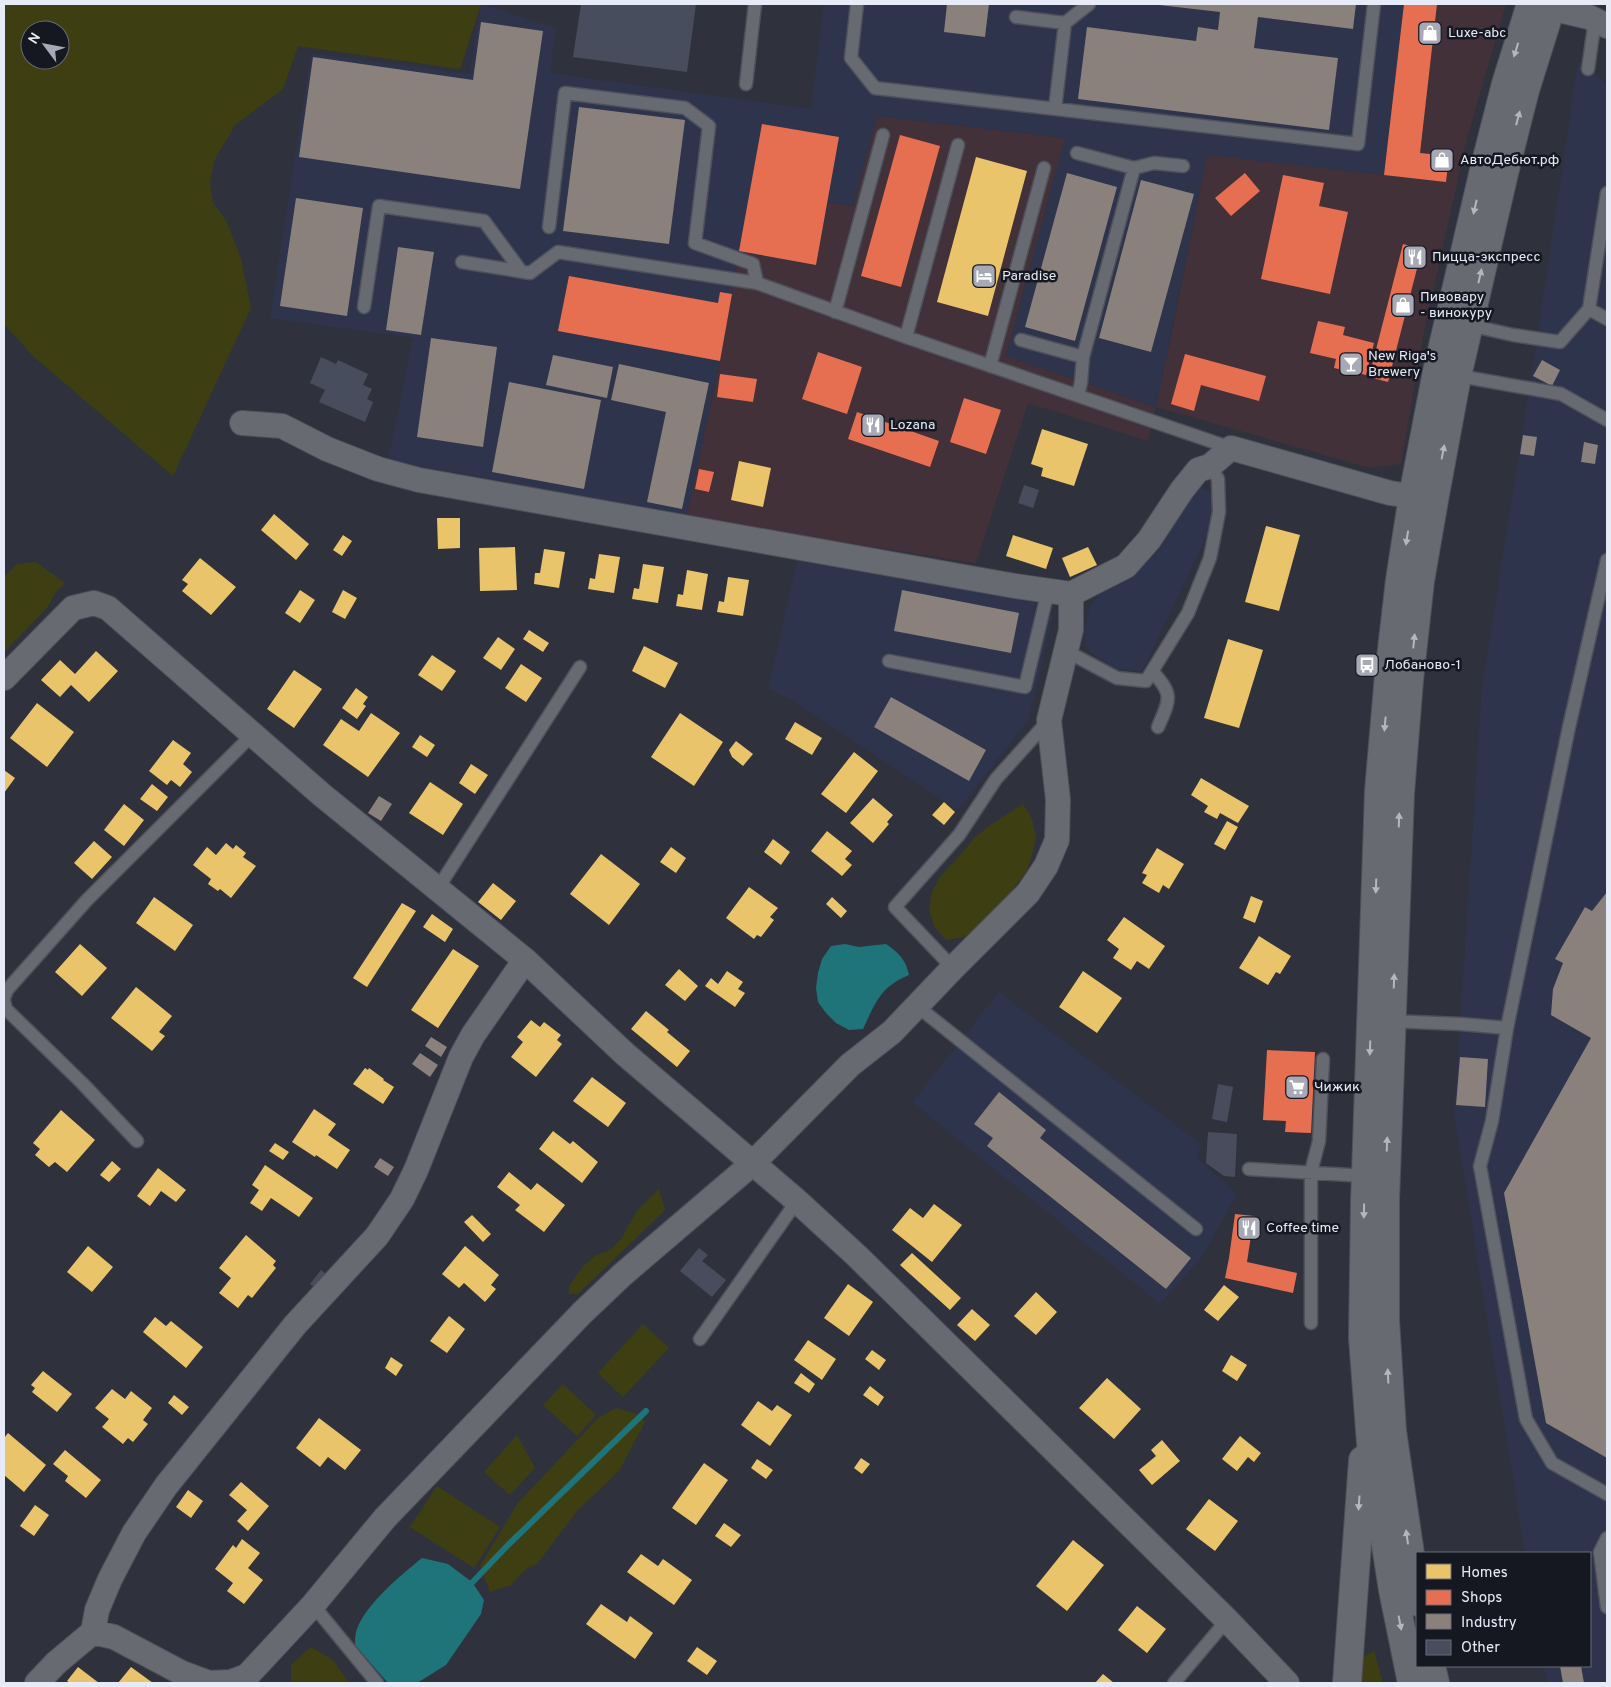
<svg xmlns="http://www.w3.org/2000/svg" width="1611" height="1687" font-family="Overpass,sans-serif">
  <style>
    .commercial { fill: #423139 }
    .built { fill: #2d344c }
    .green { fill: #3d3f13; fill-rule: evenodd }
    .water { fill: #1e7479 }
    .homes { fill: #e9c46a }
    .shops { fill: #e76f51 }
    .industry { fill: #8a817c }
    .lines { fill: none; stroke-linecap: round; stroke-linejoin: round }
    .stream { stroke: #1e7479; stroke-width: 6 }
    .building { fill: #484d5e }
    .lane-casing { stroke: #4e515a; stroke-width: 15 }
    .street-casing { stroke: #4e515a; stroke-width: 26 }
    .secondary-casing { stroke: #4e515a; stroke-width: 30 }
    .lane { stroke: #686a72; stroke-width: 12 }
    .street { stroke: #686a72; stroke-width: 24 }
    .secondary { stroke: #686a72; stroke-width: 28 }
    .oneway { fill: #b4b7c2 }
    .labels { text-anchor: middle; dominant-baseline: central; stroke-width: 5; stroke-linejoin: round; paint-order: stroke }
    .poi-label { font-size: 14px; fill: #e7ebf8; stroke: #151820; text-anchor: start }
  </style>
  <rect width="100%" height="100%" fill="#2f323c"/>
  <path class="commercial" d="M1404,4H1506L1467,138L1423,337L1401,464L1370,468L1156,407L1148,441L1028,403L976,563L808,537L687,515L720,361L739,251L816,265L828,202L853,206L877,116L1065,138L1006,356L1156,407L1172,332L1207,154L1384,175Z"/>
  <path class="built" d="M481,4L556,28L550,73L811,109L824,4H1404L1384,175L1207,155L1156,407L1006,356L1065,138L877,116L853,206L828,202L816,265L739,252L720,361L687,515L388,460L413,338L270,318L311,53L470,74Z
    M1578,61L1607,85V1683H1547L1544,1666H1590V1553H1525L1454,1114L1482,687L1535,353Z
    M1195,485L1213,493L1208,534L1142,671L1117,669L1093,655L1085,644V629L1090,606L1101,592L1125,578L1159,551Z
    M797,561L1035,602L1034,612L1053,616L1029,719L958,810L794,701L768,689Z
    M999,992L1201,1144L1197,1157L1237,1194L1202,1257L1160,1304L912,1102Z"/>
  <path class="green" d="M4,4H481L460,69L298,46L283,89L235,125L214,161L210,182L213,203L226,220L241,259L251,308L173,476L34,357L4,324ZM30,30H60V60H30Z
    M36,562L65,583L56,592L47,608L4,652V577L17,564Z
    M1023,804L1032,819L1036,837L1032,855L1026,872L1004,901L990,913L979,927L964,937L946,940L934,926L929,909L932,892L939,878L963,852L974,838L988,827Z
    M659,1189L665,1210L578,1294H569V1286L583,1266L595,1256L610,1250L621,1239L637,1211Z
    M643,1324L669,1348L623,1397L598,1373Z
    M563,1384L596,1415L577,1436L543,1405Z
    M616,1408L637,1414L645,1422L619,1471L577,1511L537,1564L526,1569L511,1585L490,1592L480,1566L518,1503L598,1418Z
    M517,1435L535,1468L510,1495L484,1472Z
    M437,1486L500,1527L474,1568L410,1527Z
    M311,1647L333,1660L349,1683H291V1665Z
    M1374,1651L1383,1683H1362L1361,1658Z"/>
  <path class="water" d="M845,944L859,947L886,944C899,953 906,960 909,975C880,987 876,1002 863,1029L849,1030L836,1023L826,1013L818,1002L816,988L818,973L822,959L831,946Z
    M422,1558L448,1564L472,1582L484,1600L481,1614L446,1665L417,1683H388L355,1645C355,1640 355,1634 357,1629C366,1604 401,1575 422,1558Z"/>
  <path class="homes" d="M976,157L1027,171L988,316L937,302Z
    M1042,429L1088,444L1074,486L1041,476L1043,468L1031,464Z
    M739,461L771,468L763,507L731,500Z
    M274,514L309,544L296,560L261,530Z
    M437,518H460V548L438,549Z
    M1266,526L1300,535L1279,611L1245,602Z
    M343,535L352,541L342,556L333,550Z
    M1013,535L1053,548L1046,569L1006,556Z
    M515,547L517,590L480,591L479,548Z
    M1088,547L1097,565L1070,577L1062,558Z
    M544,549L565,552L559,588L534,584L535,573H540Z
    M599,554L620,557L614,593L588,589L590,578L595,579Z
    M200,558L236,587L211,615L182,591L188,584L182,580Z
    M643,564L664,567L658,603L632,599L634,588L639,589Z
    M687,570L708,574L702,610L676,606L678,594L683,595Z
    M728,577L749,580L743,616L717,612L719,601L724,602Z
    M300,590L315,600L300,623L285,613Z
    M343,590L357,598L345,619L332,612Z
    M529,630L549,643L543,652L523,639Z
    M498,637L515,649L501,670L483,658Z
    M1228,639L1263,650L1239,728L1204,718Z
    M644,646L678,663L665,688L632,671Z
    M96,651L118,671L89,702L71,685L60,697L41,680L60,660L75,674Z
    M432,655L456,671L442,691L418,675Z
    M521,664L542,678L526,702L505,688Z
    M294,670L322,689L294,728L267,709Z
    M356,688L368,697L363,704L366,706L357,719L342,708Z
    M37,703L74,732L47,767L10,738Z
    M371,713L400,733L368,777L323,745L341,719L359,731Z
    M680,713L723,742L694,786L651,757Z
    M795,722L822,738L812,755L785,739Z
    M420,735L435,745L427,757L412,747Z
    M173,740L191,753L183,764L192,772L180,787L171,780L167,785L149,771Z
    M736,741L753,754L743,766L732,757L729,750Z
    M854,752L878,771L846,813L821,794Z
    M471,764L488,775L475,794L459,783Z
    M4,770L15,778L4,793Z
    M1201,778L1249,806L1238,823L1220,813L1217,819L1204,812L1208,806L1191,795Z
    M430,782L463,804L443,835L409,813Z
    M152,784L168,797L157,811L140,799Z
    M873,798L893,815L887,822L889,824L873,843L850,823Z
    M944,802L955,812L944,825L932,815Z
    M124,804L144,820L124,846L104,830Z
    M1227,821L1238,827L1225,850L1214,844Z
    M827,831L852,851L845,859L852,865L842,876L811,851Z
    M773,839L790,852L781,865L764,852Z
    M94,841L112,857L92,879L74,863Z
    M226,843L233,849L236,845L246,853L243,857L256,866L231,898L220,889L218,891L208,884L211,879L193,865L207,847L216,855Z
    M671,847L686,858L676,873L660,862Z
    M1157,848L1184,864L1169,889L1163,885L1159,893L1142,883L1147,875L1142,873Z
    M601,854L640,884L609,925L570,894Z
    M493,883L516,901L501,920L478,902Z
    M749,887L778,908L770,917L774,920L761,937L757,935L754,939L726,918Z
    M1251,896L1263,901L1255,923L1243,918Z
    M154,897L193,925L175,951L136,923Z
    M832,897L847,911L841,918L826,904Z
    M402,903L416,911L367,987L353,978Z
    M432,914L453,929L445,942L423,927Z
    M1124,917L1165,946L1149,969L1137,961L1131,970L1113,958L1119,949L1107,940Z
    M1259,936L1291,956L1280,974L1276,972L1268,985L1239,968Z
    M80,944L107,968L82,996L55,972Z
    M453,949L479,966L438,1028L411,1010Z
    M679,969L698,986L685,1001L665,985Z
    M727,971L743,982L738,989L745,993L735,1007L705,986L711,978L718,984Z
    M1083,971L1122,998L1097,1033L1059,1007Z
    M136,987L172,1016L159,1032L165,1036L152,1051L111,1018Z
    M646,1011L669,1030L667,1032L690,1051L677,1067L631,1029Z
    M531,1020L540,1027L544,1022L561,1035L557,1040L562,1044L536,1077L511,1057L523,1042L517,1037Z
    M365,1068L368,1070L369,1068L384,1079L383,1080L394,1087L383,1104L353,1084Z
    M592,1077L626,1103L608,1127L573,1101Z
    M314,1109L336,1124L328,1135L350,1150L337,1169L316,1155L315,1157L292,1142Z
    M61,1110L95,1140L67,1172L55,1162L49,1167L35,1155L40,1149L33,1143Z
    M553,1131L570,1144L573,1141L598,1162L582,1183L539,1149Z
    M275,1143L289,1152L283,1160L269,1151Z
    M112,1161L121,1169L109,1182L100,1175Z
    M265,1165L313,1198L299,1217L271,1198L262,1211L250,1203L259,1190L252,1185Z
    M158,1168L186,1190L176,1202L161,1191L150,1206L137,1196Z
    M509,1172L531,1190L537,1183L565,1205L544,1232L515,1210L520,1205L497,1187Z
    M934,1204L962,1225L932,1262L892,1230L910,1208L923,1218Z
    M472,1215L491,1234L483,1242L464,1222Z
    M246,1235L276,1261L273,1265L276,1268L252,1298L248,1295L238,1308L219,1293L231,1278L219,1268Z
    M88,1246L113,1267L92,1292L67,1272Z
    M465,1246L499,1275L491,1285L496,1289L485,1302L464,1283L459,1288L442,1274Z
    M912,1253L961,1298L950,1310L900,1265Z
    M848,1284L873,1302L849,1336L824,1318Z
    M1224,1285L1239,1297L1218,1321L1204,1310Z
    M1036,1292L1057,1312L1036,1335L1014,1316Z
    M972,1309L990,1325L975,1341L957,1325Z
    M449,1316L465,1329L447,1353L430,1341Z
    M155,1317L166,1326L171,1321L203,1347L186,1368L143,1332Z
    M808,1340L836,1359L822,1380L794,1360Z
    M872,1350L886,1360L879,1370L865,1359Z
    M1231,1355L1247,1365L1237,1381L1222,1371Z
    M391,1357L403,1365L396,1376L385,1368Z
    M43,1371L72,1394L57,1412L32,1392L35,1388L31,1385Z
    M801,1373L815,1384L809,1393L794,1383Z
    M1107,1378L1141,1409L1114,1439L1079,1408Z
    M870,1386L884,1397L878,1406L863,1395Z
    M112,1389L125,1399L131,1391L152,1408L143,1420L148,1424L133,1442L128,1438L123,1444L102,1427L109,1419L95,1408Z
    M174,1395L189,1407L182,1415L168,1403Z
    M758,1401L772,1411L777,1405L792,1415L770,1446L741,1425Z
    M319,1418L361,1450L345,1470L328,1457L320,1467L296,1448Z
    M8,1433L46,1465L24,1492L4,1475V1438Z
    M1240,1436L1261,1453L1254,1462L1248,1457L1237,1471L1222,1459Z
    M1162,1440L1180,1461L1152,1485L1139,1470L1156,1456L1151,1450Z
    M65,1450L101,1480L86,1498L65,1481L68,1476L53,1464Z
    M861,1458L870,1464L862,1474L854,1468Z
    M757,1459L773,1470L766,1479L751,1468Z
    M704,1463L728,1480L696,1525L672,1508Z
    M241,1482L269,1506L248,1531L237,1521L247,1510L229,1495Z
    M188,1490L203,1501L191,1518L176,1507Z
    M1209,1499L1238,1521L1215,1551L1186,1529Z
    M35,1505L49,1515L34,1536L20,1526Z
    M724,1523L741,1535L731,1547L715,1536Z
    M242,1539L260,1553L248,1568L263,1580L244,1604L227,1591L233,1583L215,1569L233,1545L236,1548Z
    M1073,1540L1104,1565L1067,1611L1036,1586Z
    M641,1554L658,1566L663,1559L692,1580L674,1605L627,1572Z
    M601,1604L627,1622L630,1616L653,1633L635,1659L586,1624Z
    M1137,1606L1166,1629L1147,1653L1118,1630Z
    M697,1647L717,1661L707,1675L687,1661Z
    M78,1667L99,1683H70L67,1681Z
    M131,1667L153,1683H118Z
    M1103,1674L1114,1683H1095Z"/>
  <path class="shops" d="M1404,4H1437L1420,153L1449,156L1446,182L1384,175Z
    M762,124L839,137L816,265L739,251Z
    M900,135L940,146L901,287L861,276Z
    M1245,173L1260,191L1231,216L1215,198Z
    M1283,175L1324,183L1319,206L1348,212L1330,294L1261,279Z
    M1403,244L1422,249L1388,382L1369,377Z
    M569,276L718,303L720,292L732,294L720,361L558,331Z
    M1318,321L1345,327L1343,335L1374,343L1366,375L1334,368L1336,359L1310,353Z
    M818,352L862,367L847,414L802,399Z
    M1185,354L1266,376L1259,401L1201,385L1194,411L1171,404Z
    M720,374L757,379L753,402L717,397Z
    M964,398L1001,410L986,454L950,442Z
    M857,412L939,441L930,467L848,439Z
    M699,469L714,472L709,492L695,489Z
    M1267,1050L1315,1052L1311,1133L1285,1132L1286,1121L1263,1120Z
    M1235,1214L1254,1216L1247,1262L1297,1273L1293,1293L1225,1278L1229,1258Z"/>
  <path class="industry" d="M947,4H989L985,37L944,32Z
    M1159,4H1356L1353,29L1258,17L1254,48L1338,58L1329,130L1078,99L1087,27L1196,41L1198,27L1218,30L1220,12L1159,5Z
    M481,22L543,31L520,189L299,157L313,57L473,80Z
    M579,107L685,120L669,244L563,231Z
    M1067,173L1117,187L1075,341L1025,327Z
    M1141,180L1194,194L1151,352L1099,338Z
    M296,198L363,208L347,316L280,306Z
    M398,247L434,252L421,335L386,330Z
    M431,338L497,347L483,447L417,437Z
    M553,355L613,367L607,398L546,385Z
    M1542,360L1560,370L1552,386L1533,376Z
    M619,364L709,383L682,509L647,502L666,412L611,400Z
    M509,382L601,400L584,489L492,472Z
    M1523,435L1537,437L1534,456L1520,454Z
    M1584,442L1598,445L1595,464L1581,462Z
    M902,590L1019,613L1011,653L894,631Z
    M891,697L986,750L969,781L874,727Z
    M379,796L392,804L381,821L368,813Z
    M1607,892V1458L1546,1423L1504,1193L1591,1038L1551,1015L1553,989L1563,963L1555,959L1585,907L1592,911Z
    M431,1037L447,1047L441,1057L425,1046Z
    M420,1053L438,1065L430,1077L412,1064Z
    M1460,1057L1488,1059L1485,1107L1456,1105Z
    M999,1092L1046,1130L1040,1138L1191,1258L1166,1289L987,1146L993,1138L974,1124Z
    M380,1158L394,1167L388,1176L374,1167Z
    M1560,1666H1581L1584,1683H1563Z"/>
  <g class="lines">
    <path class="stream" d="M467,1588L507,1546L646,1411"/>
  </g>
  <path class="building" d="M581,4H696L687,72L573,57Z
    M321,357L336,364L338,360L368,374L363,385L372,389L367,399L373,402L365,422L319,402L325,390L310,383Z
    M1024,485L1039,490L1033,508L1018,503Z
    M1218,1084L1233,1087L1227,1122L1212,1119Z
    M1208,1132L1237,1134L1235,1177L1224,1176L1206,1163Z
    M699,1248L708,1255L702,1261L726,1280L712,1297L680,1271Z
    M321,1270L329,1277L319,1291L310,1284Z"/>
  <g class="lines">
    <g class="lane-casing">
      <path id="lane" d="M857,4L851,58L875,88L1358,144L1374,4
        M1016,17L1065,23
        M1588,69L1595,20
        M746,84L755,4
        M1055,109L1065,23L1089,4
        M1077,153L1134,168L1083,357
        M1134,168L1154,163L1183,166
        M549,227L565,93L685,108L709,126L695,243L753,264L757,283L906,337L1231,448
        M462,262L530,273L558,252L757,283
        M364,307L379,206L484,221L521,271
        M1589,309L1607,193
        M835,312L883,135
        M1469,325L1513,335L1560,342L1589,309L1607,319
        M906,337L958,145
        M1021,340L1083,357L1081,382L1078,396
        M990,366L1044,168
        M1454,375L1561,394L1607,420
        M1607,560L1569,727L1507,1028L1492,1121L1480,1166L1526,1419L1552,1463L1607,1494
        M1066,651L1117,678L1146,681L1188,613L1210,558L1219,512L1218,479L1210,466
        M889,661L1025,687L1048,591
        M1152,671C1174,695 1170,699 1158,727
        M438,888L580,667
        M953,968L895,907L959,835L996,779L1049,720
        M4,998L7,990L87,900L252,735
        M4,1001L6,1009L82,1083L137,1141
        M917,1006L1196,1229
        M1389,1021L1461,1024L1507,1028
        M1249,1169L1366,1176
        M1311,1323V1172L1319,1141L1323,1059
        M700,1339L797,1201
        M1607,1538L1600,1552L1607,1607
        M313,1605L377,1683
        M1174,1683L1227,1620"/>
    </g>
    <g class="street-casing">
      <path id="street" d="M1533,4L1589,17L1607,26
        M1071,594L1126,566L1149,540L1182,490L1198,470L1210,466L1231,448L1390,493L1430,499
        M4,678L73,608L94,603L108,608L322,795L525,960L625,1054L797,1201L857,1256L1227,1620L1287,1683
        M93,1632L97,1610L110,1579L134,1533L166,1486L295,1325L377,1236L402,1199L416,1170L461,1057L473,1035L525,960
        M37,1683L56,1663L93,1632L114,1637L182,1673L209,1683L231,1682L247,1676L313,1605L385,1518L582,1313L622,1275L753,1163L850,1065L892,1032L953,968L1028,893L1046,866L1057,840L1058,800L1049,720L1071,630V594L1015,586L419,480L378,469L327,449L282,426L242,423"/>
    </g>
    <g class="secondary-casing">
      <path id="secondary" d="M1417,1602L1392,1431L1385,1320V1201L1400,793L1409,680L1420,581L1434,500L1457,376L1504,173L1525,90L1552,4
        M1431,1666L1435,1683
        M1347,1683L1363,1460
        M1412,1683L1393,1590L1372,1456L1363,1338L1365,1202L1379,791L1389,675L1400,580L1413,496L1437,372L1485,166L1506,84L1531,4"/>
    </g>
    <use href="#lane" class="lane"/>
    <use href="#street" class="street"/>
    <use href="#secondary" class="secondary"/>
  </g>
  <defs><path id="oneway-solid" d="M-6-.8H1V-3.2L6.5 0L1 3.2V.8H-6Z" transform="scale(1.25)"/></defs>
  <g class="oneway">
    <use href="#oneway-solid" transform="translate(1516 50) rotate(107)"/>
    <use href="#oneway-solid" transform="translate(1518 118) rotate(-75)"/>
    <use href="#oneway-solid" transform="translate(1475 207) rotate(103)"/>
    <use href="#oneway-solid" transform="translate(1480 276) rotate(-77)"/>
    <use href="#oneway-solid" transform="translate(1443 452) rotate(-79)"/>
    <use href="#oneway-solid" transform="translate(1407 538) rotate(99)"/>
    <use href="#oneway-solid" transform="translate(1414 641) rotate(-84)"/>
    <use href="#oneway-solid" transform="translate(1385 724) rotate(95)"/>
    <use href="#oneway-solid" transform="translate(1399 820) rotate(-88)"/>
    <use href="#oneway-solid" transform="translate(1376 886) rotate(92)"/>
    <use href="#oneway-solid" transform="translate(1394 981) rotate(-88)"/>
    <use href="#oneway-solid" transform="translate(1370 1048) rotate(92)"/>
    <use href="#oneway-solid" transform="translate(1387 1144) rotate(-88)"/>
    <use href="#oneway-solid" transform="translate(1364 1211) rotate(91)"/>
    <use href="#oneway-solid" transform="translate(1388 1376) rotate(-93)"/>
    <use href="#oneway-solid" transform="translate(1359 1503) rotate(94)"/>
    <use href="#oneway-solid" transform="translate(1407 1537) rotate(-98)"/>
    <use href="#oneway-solid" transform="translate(1400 1623) rotate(79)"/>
  </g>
  <defs>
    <g id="shop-square" transform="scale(1.25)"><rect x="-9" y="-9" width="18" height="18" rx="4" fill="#a7aab6" stroke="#151820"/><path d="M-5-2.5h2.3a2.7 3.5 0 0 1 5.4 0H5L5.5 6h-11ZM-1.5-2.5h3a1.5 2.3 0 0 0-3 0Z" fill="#fff"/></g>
    <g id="restaurant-square" transform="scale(1.25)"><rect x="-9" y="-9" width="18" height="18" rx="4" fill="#a7aab6" stroke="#151820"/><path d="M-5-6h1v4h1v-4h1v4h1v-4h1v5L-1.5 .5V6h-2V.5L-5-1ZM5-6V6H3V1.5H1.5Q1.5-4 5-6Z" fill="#fff"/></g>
    <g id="hotel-square" transform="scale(1.25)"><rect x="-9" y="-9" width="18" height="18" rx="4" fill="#a7aab6" stroke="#151820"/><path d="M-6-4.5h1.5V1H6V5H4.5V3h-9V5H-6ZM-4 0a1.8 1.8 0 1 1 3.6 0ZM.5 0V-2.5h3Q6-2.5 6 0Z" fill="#fff"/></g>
    <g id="bar-square" transform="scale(1.25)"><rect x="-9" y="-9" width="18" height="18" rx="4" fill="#a7aab6" stroke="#151820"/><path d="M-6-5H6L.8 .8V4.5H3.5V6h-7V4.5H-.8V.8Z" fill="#fff"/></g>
    <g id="bus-square" transform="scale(1.25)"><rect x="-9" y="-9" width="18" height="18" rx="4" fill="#a7aab6" stroke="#151820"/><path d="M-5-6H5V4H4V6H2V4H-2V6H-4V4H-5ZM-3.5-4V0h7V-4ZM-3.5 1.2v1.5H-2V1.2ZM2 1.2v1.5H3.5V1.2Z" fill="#fff"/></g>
    <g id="supermarket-square" transform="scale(1.25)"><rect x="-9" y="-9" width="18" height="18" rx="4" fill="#a7aab6" stroke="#151820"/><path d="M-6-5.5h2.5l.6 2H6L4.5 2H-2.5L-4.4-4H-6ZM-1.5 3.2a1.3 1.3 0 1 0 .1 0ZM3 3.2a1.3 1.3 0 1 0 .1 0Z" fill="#fff"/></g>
  </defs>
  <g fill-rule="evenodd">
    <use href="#shop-square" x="1430" y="33"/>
    <use href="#shop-square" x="1442" y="160"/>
    <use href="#restaurant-square" x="1415" y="257"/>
    <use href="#hotel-square" x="984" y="276"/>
    <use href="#shop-square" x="1403" y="305"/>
    <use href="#bar-square" x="1351" y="364"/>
    <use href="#restaurant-square" x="873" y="425"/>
    <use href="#bus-square" x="1367" y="665"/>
    <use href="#supermarket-square" x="1297" y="1087"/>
    <use href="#restaurant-square" x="1249" y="1228"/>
  </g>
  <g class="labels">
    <g class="poi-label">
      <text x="1448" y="33">Luxe-abc</text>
      <text x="1460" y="160">АвтоДебют.рф</text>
      <text x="1432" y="257">Пицца-экспресс</text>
      <text x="1002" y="276">Paradise</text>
      <text x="1420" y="297">Пивовару<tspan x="1420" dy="16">- винокуру</tspan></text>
      <text x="1368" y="356">New Riga's<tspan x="1368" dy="16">Brewery</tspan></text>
      <text x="890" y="425">Lozana</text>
      <text x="1384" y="665">Лобаново-1</text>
      <text x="1314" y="1087">Чижик</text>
      <text x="1266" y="1228">Coffee time</text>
    </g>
  </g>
  <rect width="1611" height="1687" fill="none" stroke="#e7ebf8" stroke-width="10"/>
  <rect x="1416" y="1552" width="175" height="115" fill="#151820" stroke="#696c76"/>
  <rect x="1426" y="1564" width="25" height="15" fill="#e9c46a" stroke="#696c76"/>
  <text x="1461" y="1577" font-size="15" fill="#e7ebf8">Homes</text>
  <rect x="1426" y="1590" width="25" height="15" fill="#e76f51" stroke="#696c76"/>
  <text x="1461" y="1602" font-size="15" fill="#e7ebf8">Shops</text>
  <rect x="1426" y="1614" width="25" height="15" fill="#8a817c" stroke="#696c76"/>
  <text x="1461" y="1627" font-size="15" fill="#e7ebf8">Industry</text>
  <rect x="1426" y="1640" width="25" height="15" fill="#484d5e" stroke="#696c76"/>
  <text x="1461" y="1652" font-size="15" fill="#e7ebf8">Other</text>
  <g transform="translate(45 45) rotate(302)"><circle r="24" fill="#151820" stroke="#696c76"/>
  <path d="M0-4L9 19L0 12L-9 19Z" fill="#a7aab6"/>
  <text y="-8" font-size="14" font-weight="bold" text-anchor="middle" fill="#e7ebf8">N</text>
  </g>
</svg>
